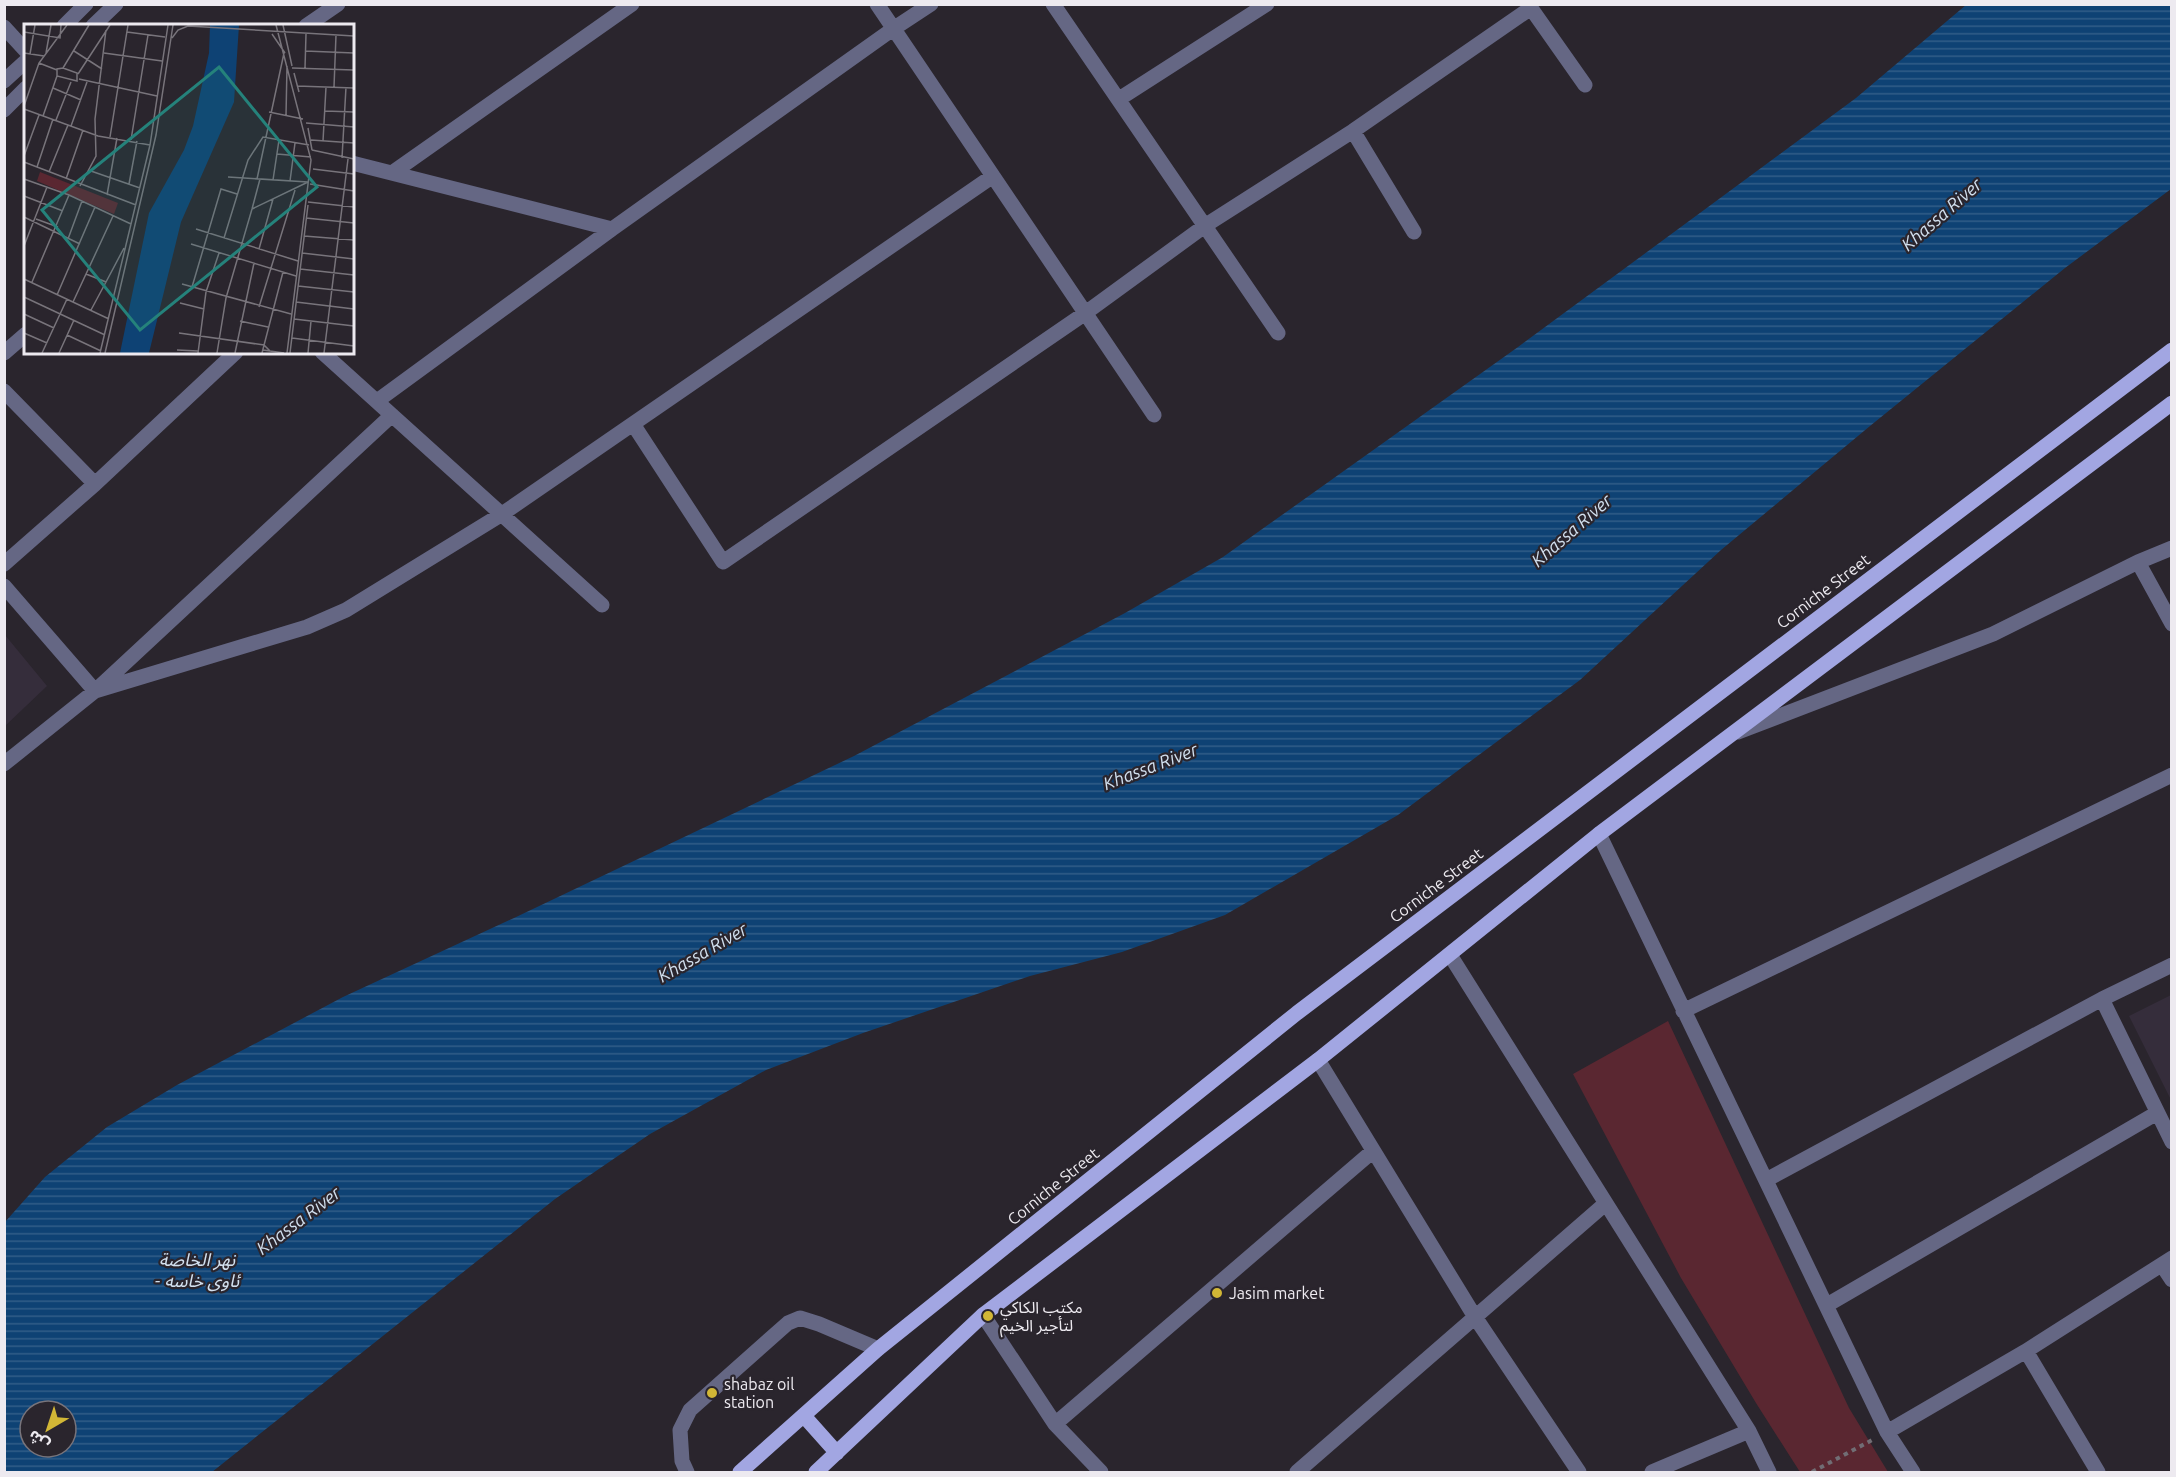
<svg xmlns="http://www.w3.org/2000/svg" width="2176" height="1477" font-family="Ubuntu,'Noto Sans Arabic',sans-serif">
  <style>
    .built { fill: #352d3b }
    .green { fill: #5a2731 }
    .water { fill: url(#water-rules); fill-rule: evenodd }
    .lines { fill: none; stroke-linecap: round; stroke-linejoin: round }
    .path { stroke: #716d74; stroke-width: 4; stroke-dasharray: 4.5 4.5; stroke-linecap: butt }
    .minor { stroke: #656784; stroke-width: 15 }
    .major { stroke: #a2a6e2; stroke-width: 15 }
    .poi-dot { fill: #d2b736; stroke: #2a252d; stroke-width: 2 }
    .labels { text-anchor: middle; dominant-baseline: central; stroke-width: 4.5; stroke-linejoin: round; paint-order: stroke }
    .street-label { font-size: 16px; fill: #edeaf0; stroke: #2a252d }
    .poi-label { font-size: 16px; fill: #edeaf0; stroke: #2a252d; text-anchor: start }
    .water-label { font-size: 18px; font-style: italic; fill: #d2e0ef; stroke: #2a252d }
    .inset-road { fill: none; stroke: #78747b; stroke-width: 1.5 }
    .view { fill: #25827b; fill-opacity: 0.15; stroke: #25827b; stroke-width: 3 }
    .inset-edge { fill: none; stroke: #edeaf0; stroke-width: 3 }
  </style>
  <defs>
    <pattern id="water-rules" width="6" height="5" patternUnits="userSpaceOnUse" patternTransform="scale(1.5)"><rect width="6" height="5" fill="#0e4274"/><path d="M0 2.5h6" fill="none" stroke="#315d88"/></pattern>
  </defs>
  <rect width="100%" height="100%" fill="#2a252d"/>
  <path class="built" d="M5,635L47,686L5,726Z
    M2171,995V1100L2129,1016Z"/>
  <path class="green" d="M1668,1021L1849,1408L1888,1472H1800L1756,1403L1681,1278L1573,1074Z"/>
  <path class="water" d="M1966,5H2171V189L2065,268L1870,426L1721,550L1580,680L1398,815L1225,915L1122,952L1030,976L863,1033L766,1070L650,1134L555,1199L212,1472H5V1222L45,1177L107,1127L177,1085L343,997L514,918L854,756L1125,613L1223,557L1518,347L1856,98ZM30,1411H66V1447H30Z"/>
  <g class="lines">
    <path class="path" d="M1812,1472L1874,1439"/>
    <path class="minor" d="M877,4L1154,415
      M1053,4L1278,333
      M1528,4L1585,85
      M64,26L86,4
      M93,26L116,4
      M306,26L338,4
      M4,27L26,51
      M4,81L26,61
      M1119,99L1267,4
      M4,110L26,88
      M1353,131L1414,232
      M352,163L612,229L893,29L931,4
      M392,173L632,4
      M322,352L602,605
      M4,353L26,334
      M4,391L95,484
      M377,401L612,229
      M633,424L723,562L1084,314L1206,225L1353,131L1531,8
      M2172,548L2138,562L2172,624
      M4,564L95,484L236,352
      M4,586L95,691L307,627L346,610L502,514L993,176
      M1738,732L1993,634L2138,562
      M4,764L95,691L392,415
      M1599,834L1887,1432L1913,1472
      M1450,955L1749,1431L1769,1472
      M2102,999L2172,1142
      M1683,1011L2172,775
      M1318,1060L1475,1317L1579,1472
      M1766,1180L2102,999L2172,965
      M2162,1265L2172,1280
      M1827,1305L2157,1113
      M983,1315L1055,1424L1101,1472
      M2026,1351L2098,1472
      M1055,1424L1373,1151
      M1887,1432L2026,1351L2172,1258
      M687,1472L682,1461L680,1430L690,1410L788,1323L800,1318L819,1324L878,1349
      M1297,1472L1605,1204
      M1652,1472L1749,1431"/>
    <path class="major" d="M804,1416L837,1453
      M740,1472L878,1349L1297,1013L2172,350
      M816,1472L983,1315L1318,1060L1599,834L2172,403"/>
  </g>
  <g class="poi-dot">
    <circle cx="1217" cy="1293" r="6"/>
    <circle cx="988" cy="1316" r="6"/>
    <circle cx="712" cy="1393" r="6"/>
  </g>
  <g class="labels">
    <g class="street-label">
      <text transform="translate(1823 591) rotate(-37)">Corniche Street</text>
      <text transform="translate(1436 885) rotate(-37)">Corniche Street</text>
      <text transform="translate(1053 1186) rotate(-39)">Corniche Street</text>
    </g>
    <g class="poi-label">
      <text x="1229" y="1293">Jasim market</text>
      <text x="1000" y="1307">مكتب الكاكي<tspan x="1000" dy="18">لتأجير الخيم</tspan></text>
      <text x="724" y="1384">shabaz oil<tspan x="724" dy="18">station</tspan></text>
    </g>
    <g class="water-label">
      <text transform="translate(1941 214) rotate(-41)">Khassa River</text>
      <text transform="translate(1571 530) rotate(-41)">Khassa River</text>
      <text transform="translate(1150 766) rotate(-21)">Khassa River</text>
      <text transform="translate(702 952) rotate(-30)">Khassa River</text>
      <text transform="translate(298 1220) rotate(-37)">Khassa River</text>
      <text x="197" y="1259">نهر الخاصة<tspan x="197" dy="21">- ئاوی خاسە</tspan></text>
    </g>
  </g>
  <g transform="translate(24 24)">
    <rect width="330" height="330" fill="#2a252d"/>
    <path d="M16,148L94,179L90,190L13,157Z" fill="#5a2731"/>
    <path d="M186,1H215L210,78L157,198L125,329H96L125,189L160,126L169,102L185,29Z" fill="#0e4274"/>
    <path class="inset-road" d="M252,1L287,136L263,329M259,1L268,42M0,8L36,14L37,1M103,8L141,13M248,10L261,29M148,14L154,6L164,2L330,12M50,27L78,45M281,27L330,29M0,29L20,32M22,29L27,1M80,29L138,37M6,30L11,1M15,39L33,46M39,44L53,49V57L33,52V45ZM39,44L65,1M268,44L330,46M281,44L282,10M270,49L275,68M54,50L86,1M55,55L133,72M273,62L330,64M310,63L312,11M29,64L57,76M0,82L15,39L43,1M0,85L74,112L126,121M301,87L330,88M245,88L279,95M19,92L33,52M262,92L263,42M32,96L47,58M282,99L330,103M47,102L63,58M284,104L288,126M86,113L104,1M107,116L124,11M287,116L330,119M299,117L302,63M288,126L330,135M253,130L287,133M0,132L15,91M318,134L322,63M0,138L112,181M13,143L29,95M289,145L330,150M64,146L116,164M25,148L44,101M204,153L284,158M0,155L45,171L107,200M42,155L59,106M233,155L260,29M249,156L255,116M266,157L271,119M105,160L113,117M286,160L330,167M56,162L72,132L71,95L82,6M83,171L93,114M0,172L39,187M284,178L330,183M228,185L236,155M0,193L56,220M282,194L330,199M12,195L34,203M172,205L274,237M280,212L330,216M200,214L224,136L239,113L285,121M44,215L58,177M167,220L272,252M0,222L23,163M235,225L249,175M278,229L330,235M276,245L330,251M62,250L82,258L67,286M0,255L85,295M8,258L45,171M82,258L100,224M158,260L267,290M274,262L330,268M168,263L197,165L213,170M33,271L71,183M0,273L81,311M49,278L89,192M272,278L330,285M156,279L180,285M235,283L271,166M0,290L30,304M270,295L330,302M216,297L244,303M0,309L23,319M155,309L240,321L246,327M43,311L77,327M268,314L330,322M153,326L174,327M239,326L260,329M18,329L43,275M35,329L50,296M76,329L126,121L144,1M81,329L132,111L149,1M174,329L182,268L195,229M193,329L202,274L228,185L284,158M211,329L230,239M238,329L259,248M266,329L284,181M284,329L287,297M300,329L324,135"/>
    <path class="view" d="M195,43L293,163L116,306L18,186Z"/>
    <rect width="330" height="330" class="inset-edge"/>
  </g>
  <rect width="2176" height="1477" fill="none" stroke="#edeaf0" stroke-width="12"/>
  <g transform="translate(48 1429) rotate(219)"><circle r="28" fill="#2a252d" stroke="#78747b" stroke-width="1.5"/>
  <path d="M0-4.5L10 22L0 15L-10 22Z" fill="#d2b736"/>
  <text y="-9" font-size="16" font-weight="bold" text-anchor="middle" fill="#edeaf0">ش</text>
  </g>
</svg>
